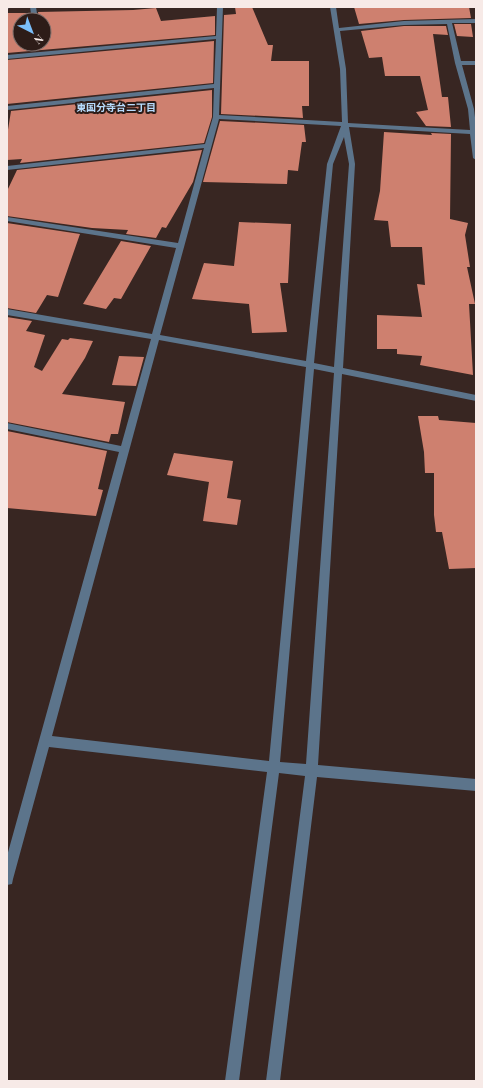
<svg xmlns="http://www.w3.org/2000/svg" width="483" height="1088" font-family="'Playfair Display','Noto Sans JP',serif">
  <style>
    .building { fill: #ce806f }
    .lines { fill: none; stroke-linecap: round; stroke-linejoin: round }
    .minor { fill: #5c748b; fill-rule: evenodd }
    .labels { text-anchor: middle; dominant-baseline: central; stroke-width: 4; stroke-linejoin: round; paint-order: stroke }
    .far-quarter-label { font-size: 10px; font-weight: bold; fill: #b8dcfd; stroke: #2d1c18 }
  </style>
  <rect width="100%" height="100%" fill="#382622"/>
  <path class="building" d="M235,7H252L268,45H273L271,61H309V106H302L303,118L221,114L224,15L236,14Z
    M354,7H469L471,18L404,20L359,24Z
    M156,8L161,21L215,16V35L7,53V13H29L30,20H20V44H44V20H39L38,12L133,10Z
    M454,24H471L473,37L457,36Z
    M404,26H446L448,35L433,34L442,97H448L451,127L426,126L416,112L428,110L420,76H385L382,57L369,58L361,31Z
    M214,41L213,83L7,104V60Z
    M212,90V117L204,143L20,163L22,159L7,160V136L11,111Z
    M220,121L304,125L306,142H302L298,171L288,170L287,184L203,182Z
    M384,132L432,135L431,133L451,134L450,219L468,223L465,235L470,267H467L475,304H469L473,375L420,365L422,356L397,354V349H377V315L422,317L417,284L425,285L422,247H391L388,221L374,220L380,191Z
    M202,150L193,182L166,228L162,227L156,238L126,234L128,230L92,228L7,216V191L17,170Z
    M239,222L291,224L288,283H280L287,332L252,333L249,304L192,299L204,263L234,266Z
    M7,223L80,234L58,297L47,295L36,313L7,308Z
    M121,241L151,246L121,299L114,298L106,309L83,304Z
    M7,317L32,321L26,331L45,335L34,367L42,371L62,339L68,340L70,338L93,341L85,358L62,394L125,402L118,434H111L109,442L7,422Z
    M119,356L144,357L136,386L112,385Z
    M418,416H438L439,420L476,423V568L449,569L442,532H436L434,515V473H425L424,452Z
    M7,431L107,451L98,489L103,490L96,516L7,508Z
    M174,453L233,461L227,498L241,500L237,525L203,521L209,482L167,475Z"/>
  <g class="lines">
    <path class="minor" d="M7,7H12L7,9Z
      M30,7H36L38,20H32Z
      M217,7H223L219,115L342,122L340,69L330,7H336L339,28L404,21L476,19V23H452L461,61H476V65H462L474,109L476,126V160L473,158L470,134L349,127L355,164L343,368L476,395V401L342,374L318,765L476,779V791L317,777L280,1081H266L305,776L279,773L239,1081H225L267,772L49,747L13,879L12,884L7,885V856L119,452L7,429V423L121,446L151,339L7,315V309L152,334L176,248L7,221V217L178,243L204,148L7,170V166L205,144L213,117L214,88L7,110V106L214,84L216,39L7,59V55L216,36ZM447,24L455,63L468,109L470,130L348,123L346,69L340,31L404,25ZM219,119L341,126L327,164L306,361L160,335ZM344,137L349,164L334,367L314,363L333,164ZM159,340L306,367L269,761L52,736ZM314,369L334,373L306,764L280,762Z"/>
  </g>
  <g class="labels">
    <g class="far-quarter-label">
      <text x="116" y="107">東国分寺台二丁目</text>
    </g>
  </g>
  <rect width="483" height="1088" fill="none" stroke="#f7eae7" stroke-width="16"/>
  <g transform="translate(32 32) rotate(138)"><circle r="19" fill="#2d1c18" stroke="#7e6e6b"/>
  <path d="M0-3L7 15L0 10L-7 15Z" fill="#7bbef9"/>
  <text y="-6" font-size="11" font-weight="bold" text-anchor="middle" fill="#f7eae7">N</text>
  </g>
</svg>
